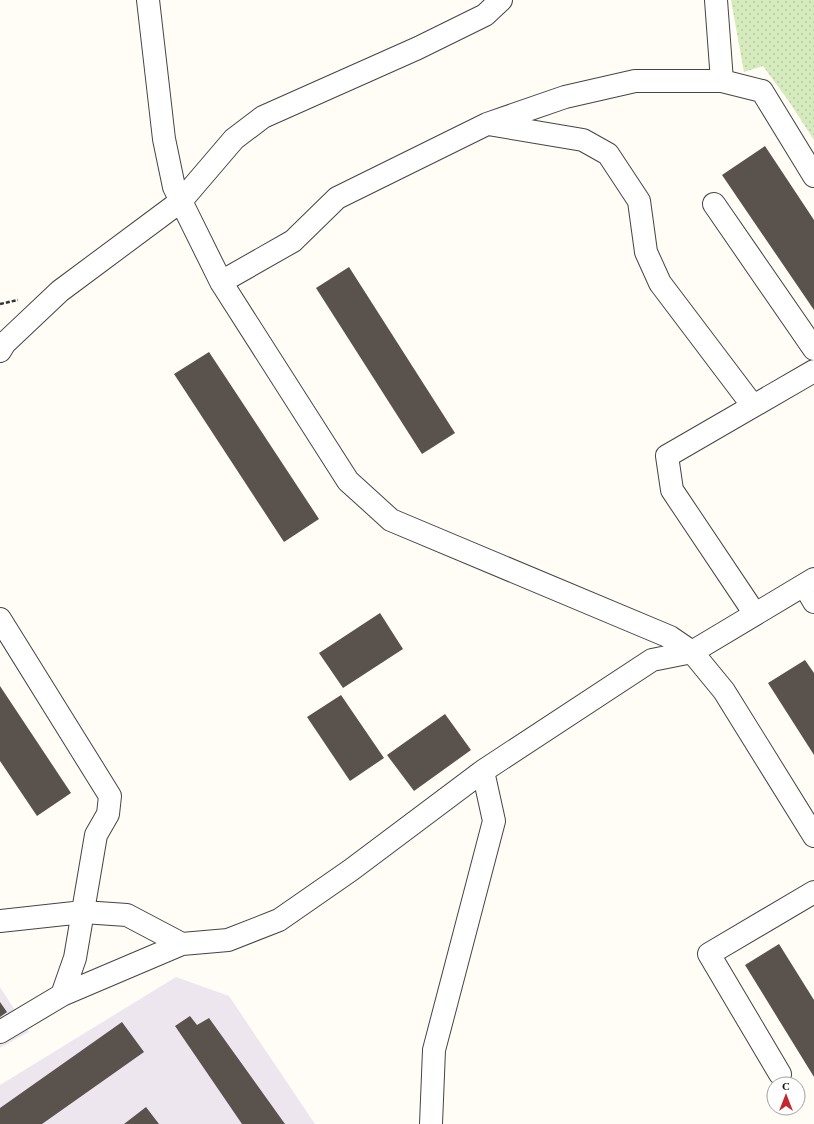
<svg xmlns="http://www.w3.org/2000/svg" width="814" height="1124" font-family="'Crimson Pro',serif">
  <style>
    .industrial { fill: #eee6ef }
    .grass { fill: url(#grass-dots) }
    .building { fill: #5a524d }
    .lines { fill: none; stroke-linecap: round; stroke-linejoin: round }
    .minor-casing { stroke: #444; stroke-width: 24 }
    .path { stroke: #333; stroke-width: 2.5; stroke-dasharray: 4 2; stroke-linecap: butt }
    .minor { stroke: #fff; stroke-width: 22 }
  </style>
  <defs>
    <pattern id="grass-dots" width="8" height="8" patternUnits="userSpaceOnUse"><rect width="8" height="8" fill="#d5ebbd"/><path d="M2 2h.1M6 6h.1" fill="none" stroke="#b6c8a1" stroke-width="1.8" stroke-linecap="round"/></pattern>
  </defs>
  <rect width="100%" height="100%" fill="#fffdf5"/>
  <path class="industrial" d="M176,977L229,996L315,1124H0V1085Z
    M0,987L29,1032L0,1048Z"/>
  <path class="grass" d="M731,0H814V140L788,100L763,66L744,72Z"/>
  <path class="building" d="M765,146L814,220V310L722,175Z
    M349,267L455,433L422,454L316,288Z
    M209,352L319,519L284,542L174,374Z
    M380,613L403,649L343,688L319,653Z
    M805,660L814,673V755L768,683Z
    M0,686L71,793L37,816L0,761Z
    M341,695L384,758L350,781L307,717Z
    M445,714L471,750L414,791L387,755Z
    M779,944L814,1000V1077L745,965Z
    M0,1002L7,1012L0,1017Z
    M190,1016L197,1025L209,1018L285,1124H242L175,1026Z
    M122,1022L144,1052L42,1124H0V1108Z
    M146,1107L159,1124H124Z"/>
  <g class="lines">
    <g class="minor-casing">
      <path id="minor" d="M148,0L164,139L174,187L221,282L348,481L391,520L670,637L692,652L724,691L814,836
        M716,0L722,81
        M488,124L583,140L608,154L639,201L646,252L660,283L753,406
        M714,204L814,349
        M221,282L293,241L337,198L487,124L565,97L635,81H722L762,91L814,176
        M0,351L5,343L60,291L181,201L234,139L263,117L418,48L485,15L501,0
        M804,585L814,602
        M755,614L672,490L667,456L814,371
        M0,619L110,796L108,814L96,835L75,958L62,995
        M0,921L83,912L127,915L182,944
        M0,1032L62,995L182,944L228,940L279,920L351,870L483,771L652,660L692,652L814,579
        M780,1074L709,954L814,892
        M431,1124L434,1050L494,821L483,771"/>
    </g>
    <path class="path" d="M0,304L18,300"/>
    <use href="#minor" class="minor"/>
  </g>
  <g transform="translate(786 1096)"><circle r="19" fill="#ffffff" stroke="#a0a0a0"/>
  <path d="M0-3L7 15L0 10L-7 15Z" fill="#c4262e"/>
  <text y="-6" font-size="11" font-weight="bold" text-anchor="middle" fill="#111111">С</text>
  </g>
</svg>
